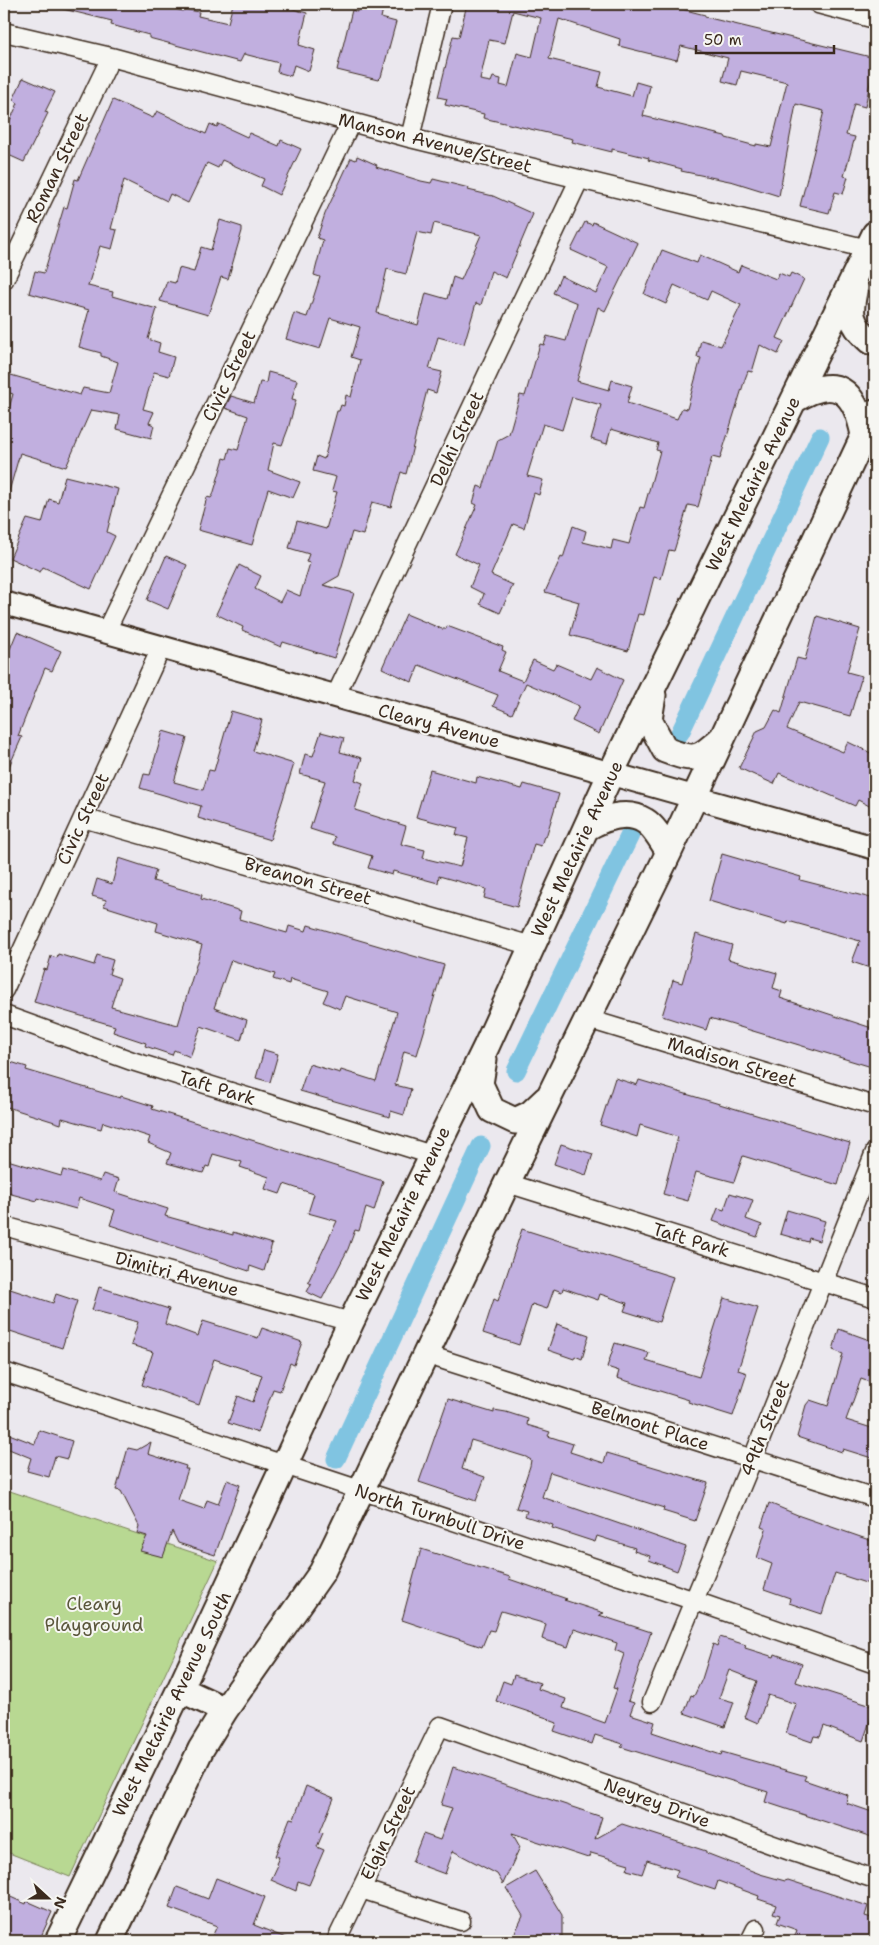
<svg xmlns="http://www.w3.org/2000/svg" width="879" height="1945" font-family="'Shantell Sans',sans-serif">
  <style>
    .green { fill: #b8d892; stroke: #7a8158 }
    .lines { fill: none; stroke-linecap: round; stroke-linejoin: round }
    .canal { stroke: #80c4e1; stroke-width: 19 }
    .building { fill: #c1afdf; stroke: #3b2a1e; fill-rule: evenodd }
    .minor-casing { stroke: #3b2a1e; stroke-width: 21 }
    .tertiary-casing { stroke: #3b2a1e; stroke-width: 26 }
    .secondary-casing { stroke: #3b2a1e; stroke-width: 29 }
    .minor { stroke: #f6f6f2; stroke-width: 18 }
    .tertiary { stroke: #f6f6f2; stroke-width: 22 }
    .secondary { stroke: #f6f6f2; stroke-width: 25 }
    .labels { text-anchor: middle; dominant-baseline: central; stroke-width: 4; stroke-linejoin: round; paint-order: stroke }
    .street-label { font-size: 18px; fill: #3b2a1e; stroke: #f6f6f2 }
    .park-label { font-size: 18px; fill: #5a563b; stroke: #f6f6f2 }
  </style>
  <rect width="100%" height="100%" fill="#ebe8ee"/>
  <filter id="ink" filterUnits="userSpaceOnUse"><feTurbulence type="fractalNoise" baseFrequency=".02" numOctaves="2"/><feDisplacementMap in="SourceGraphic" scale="10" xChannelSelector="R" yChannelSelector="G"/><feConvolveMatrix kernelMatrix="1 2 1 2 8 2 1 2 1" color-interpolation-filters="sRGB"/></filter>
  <g filter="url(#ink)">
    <path class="green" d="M4,1489L218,1561L70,1877L4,1851Z"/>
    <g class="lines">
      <path class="canal" d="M680,733L820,437
        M516,1071L630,835
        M336,1459L481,1146"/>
    </g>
    <path class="building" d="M63,4H154L183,11L184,9L199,12L198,16L228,23L233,4H287L286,7L307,13L299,45L315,50L309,71L294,65L291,76L277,72L279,63L244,54L240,62L149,38V35L111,25L112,21L63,9Z
      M359,4H384L381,18L396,22L381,77L378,80L337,70L352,10L357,12Z
      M467,4H652L673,9L674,7L705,15V17L875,58L865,107L854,104L846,135L855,137L844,176L848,177L843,194L835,192L829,213L800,206L824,111L796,104L779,196L734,182L681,171L682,169L648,160L649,158L612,149V152L572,142L573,139L483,118L484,114L445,105L447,99L438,97L453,36L459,37ZM513,11L541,18L532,57L517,53L508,87L500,85L501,79L493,77L491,82L480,80L489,40L505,43ZM559,19L620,39L619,46L659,56L677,60L681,46L728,58L722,81L737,85L741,71L787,82L771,147L756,144V146L726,138L725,136L643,116L650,86L636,82L632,96L598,87L602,72L549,59Z
      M23,78L55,92L45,112L48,113L24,162L4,153V134L18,103L13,100Z
      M113,100L153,118L157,111L206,134L210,124L217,127L219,124L247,137L249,133L279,146L281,140L301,149L279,195L261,186L264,179L222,160L218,168L207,163L188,203L170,194L167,201L124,180L111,229L117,230L112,249L100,246L88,286L113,292L112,296L157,309L148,339L160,343L158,352L174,357L169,376L154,372L143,409L154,412L149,423L154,425L151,438L117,429L120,415L91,410L66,467L20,453L8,495L4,494V426L13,394L4,391V373L80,395L83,388L109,393L118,362L101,356V353L79,347L89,310L29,293L35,271L44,273L64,207L67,208L75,179L78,180Z
      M357,156L377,165L376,167L421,181L431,183L433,179L469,188L468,190L493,196L533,214L506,278L491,271L481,305L476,303L464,344L438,337L429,369L442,372L436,393L427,390L406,474L401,472L391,507L372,502L363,535L352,532L339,576L323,585L354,593L334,658L283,642L281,647L242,630L243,627L216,614L239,565L261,576L255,589L280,602L286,590L300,596L310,563L306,562L309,554L289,548L297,521L326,529L337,492L332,491L336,477L313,471L317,456L324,459L337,411H339L341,405L344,406L346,395L351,397L360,360L351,357L360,327L330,318L320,349L286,339L294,313L307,317L320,277L314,275L323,240L317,238L325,214L351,158L356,160ZM434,223L481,235L461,280L453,277L447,299L426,293L418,325L377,313L387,269L406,274L417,232L431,235Z
      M220,220L242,227V231L228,279L221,277L208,315L160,301L167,281L175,283L179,268L194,272L201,247L211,250Z
      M585,222L592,225L593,222L638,243L605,311L598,307L577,381L609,390L612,380L632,386L627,403L677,419L682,408L687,409L701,358L697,357L701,340L721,346L741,305L711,291L707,300L674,285L666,304L644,294L662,250L697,263L700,255L738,272L741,265L776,279L779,273L789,277L791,273L804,279L777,338L784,341L778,354L760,345L752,372L748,371L745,379L720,459L712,457L698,507L688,505L674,551L669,550L661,579L654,577L644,615L638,614L628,651L570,635L579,602L545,592L561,557L563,558L573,526L586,531L583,542L611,549L613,540L629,544L640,507L644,508L660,451L656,450L658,443L611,429L607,444L591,439L601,405L572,397L562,430L543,424L527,476L543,480L539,495L534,493L524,528L513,524L491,575L513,585L500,613L480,604L484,594L470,587L479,565L455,554L477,505L473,503L478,486L483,488L498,440L509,434L520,395L525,396L540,344L544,345L547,336L566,341L577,303L553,293L561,276L596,293L608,267L571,250Z
      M268,372L297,380L292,399L296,400L288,429L282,445L274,443L268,470L300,482L293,498L268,489L252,545L198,530L207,497L211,498L213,495L224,458L227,459L230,448L238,450L248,416L225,408L231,396L254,403L260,382L266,383Z
      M65,476L118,489L107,532L115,536L91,589L43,567L40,572L10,558L27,519L42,523L49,499L58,502Z
      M166,556L187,565L168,609L147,600Z
      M406,614L442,629H446L447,626L503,647L502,650L506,652L498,671L523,681L533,660L553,669L556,664L591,679L597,667L623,680L599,734L572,721L579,706L526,683L512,714L493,706L498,695L419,665L412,682L382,668Z
      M817,616L860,629L847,672L862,676L850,716L799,702L787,729L843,752L848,742L875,755V809L858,800L855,806L779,773L774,784L739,768L757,731L766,727L775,710L781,713L797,658L805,660Z
      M17,632L61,651L52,671L45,668L18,736L22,737L4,778V647L10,649Z
      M231,711L262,720L253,751L294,764L270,840L198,818L201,806L140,788L144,774L150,775L163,731L187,738L174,782L203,790L209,770L214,771Z
      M321,732L344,738L340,752L362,758L355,780L363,783L355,810L406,826L401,844L425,850L423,858L460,867L468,838L456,835L458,828L416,817L430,770L476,783L477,777L522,789L524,784L559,794L546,837L544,836L541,846L534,844L517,907L484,898L486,889L439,876L438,883L393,871L392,875L368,868L372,856L333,844L335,837L310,829L325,781L300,774L305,754L313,756Z
      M722,854L801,877L800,880L875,899V951L870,968L852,962L860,941L788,921L787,924L709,901Z
      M119,858L156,870L153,881L202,895L201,899L241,911L239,919L287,933L289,926L306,931L308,925L444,965L417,1055L404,1051L395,1085L411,1089L404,1115L391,1111L390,1117L300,1091L309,1064L340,1073L341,1070L376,1081L397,1012L345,996L340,1009L323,1002L328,991L290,979L289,984L273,979L275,974L231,960L214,1008L247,1020L241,1040L201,1026L190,1057L174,1050L172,1055L145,1046L146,1043L113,1032L115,1026L34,1002L44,969L47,970L51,956L57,958L58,954L94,965L97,955L113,960L109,974L120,978L111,1007L178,1025L202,945L156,931L158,923L104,906L106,900L92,896L97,879L112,884Z
      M696,934L732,945L728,959L777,973L773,988L782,991L780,998L875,1029V1068L710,1018L706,1030L662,1016L673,980L682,983Z
      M264,1050L278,1054L270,1082L256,1078Z
      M4,1060L27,1067L26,1070L120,1098L121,1096L153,1106L152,1109L383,1181L374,1211L366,1208L359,1231L355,1230L348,1249L322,1299L307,1292L311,1284L308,1282L337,1221L308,1213L314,1194L284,1184L280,1194L265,1189L269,1177L240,1167L242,1162L213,1154L209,1167L206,1166L203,1173L167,1163L171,1153L148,1143L150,1137L103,1122L101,1129L62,1118L61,1124L4,1106Z
      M615,1078L637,1085L639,1080L850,1143L838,1185L743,1156L734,1182L696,1172L688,1201L663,1194L678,1137L640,1125L637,1137L600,1125Z
      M561,1144L593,1154L586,1175L554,1164Z
      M4,1159L61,1176L63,1170L100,1181L103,1174L119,1179L115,1192L168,1209L165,1216L233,1235V1232L272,1244L264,1271L250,1266L249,1271L110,1225L115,1210L79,1198L76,1209L44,1200L38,1198L37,1201L4,1192Z
      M730,1193L753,1200L746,1219L762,1225L757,1237L713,1221L718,1208L724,1210Z
      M787,1210L825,1221L819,1241L809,1238L808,1242L780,1234Z
      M522,1229L673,1277L659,1322L624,1311L627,1303L600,1294L598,1300L563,1288L562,1292L554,1289L547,1309L532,1304L519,1345L483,1333L494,1299L498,1301Z
      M4,1287L53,1303L56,1294L77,1301L62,1348L4,1329Z
      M99,1287L169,1309L165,1324L198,1336L203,1321L258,1338L262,1328L302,1342L294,1365L290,1363L280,1391L273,1389L258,1433L228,1423L238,1396L253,1402L262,1375L214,1359L199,1405L142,1385L153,1352L131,1345L138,1322L92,1310Z
      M724,1298L758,1308L738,1370L747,1373L733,1416L688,1402L689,1400L617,1378L619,1371L607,1367L615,1343L649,1353L646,1361L699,1377Z
      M557,1324L589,1335L582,1359L575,1356L574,1359L548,1350Z
      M839,1329L875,1342V1384L861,1379L846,1420L875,1429V1459L843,1449L842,1452L797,1437L806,1405L810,1400L828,1406L843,1354L833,1350Z
      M448,1399L494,1413V1410L506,1412L528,1419L527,1425L550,1432L548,1436L573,1444L570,1452L604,1463L607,1453L708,1483L695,1521L663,1511L664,1508L550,1472L542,1497L686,1547L677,1571L649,1560L650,1556L634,1551L635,1548L597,1536L595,1542L552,1528L553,1525L525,1516L527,1511L516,1508L530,1466L531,1460L526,1457L471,1440L462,1469L485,1477L476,1501L419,1482Z
      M39,1430L72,1441L67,1459L55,1456L49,1477L27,1471L31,1458L4,1447V1432L35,1444Z
      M151,1442L148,1454L186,1466L185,1469H188L178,1500L204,1509L207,1500L218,1504L227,1480L240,1485L215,1555L178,1543L172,1531L163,1557L140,1551L147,1536L137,1533L139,1526L121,1491L116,1490L128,1448L137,1450Z
      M769,1503L800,1516L875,1542V1586L835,1573L822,1614L789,1603L790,1598L764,1589L772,1564L757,1558L766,1529L761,1527Z
      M421,1549L510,1577L509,1579L567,1599L564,1600L604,1613L599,1615L651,1632L628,1701L634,1703L630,1714L655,1722L652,1732L721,1755L722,1752L806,1776L804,1780L848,1795L846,1803L875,1813V1838L765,1802L768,1792L621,1747L623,1744L595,1735L592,1744L554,1731L557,1723L549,1720L550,1719L496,1701L503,1681L511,1684L514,1675L540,1683L538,1689L566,1699L563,1708L605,1723L617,1689L613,1688L624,1654L615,1650L617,1643L574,1629L568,1647L542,1639L546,1624L501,1611L494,1631L489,1630L482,1647L402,1620Z
      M720,1637L746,1645L745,1648L774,1657L775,1654L802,1664L796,1682L875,1707L863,1741L824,1726L820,1737L814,1736L812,1742L786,1733L796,1704L768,1695L758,1723L744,1717L757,1681L729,1670L719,1698L734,1702L725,1727L684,1713L691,1695L694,1696L702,1679L713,1644L717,1646Z
      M453,1767L602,1817L595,1839L622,1824L706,1851V1853L760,1874L785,1881L788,1880L868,1906L865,1916L875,1919V1941H793L797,1930L777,1923L780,1915L773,1913L776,1905L758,1899L759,1896L718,1881L715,1890L675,1877L678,1870L647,1860L642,1874L627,1870L629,1864L591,1853L588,1858L512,1833L520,1847L503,1884L497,1874L453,1851L445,1874L412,1862L423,1834L440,1840L452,1808L441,1805Z
      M306,1786L334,1798L320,1832L323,1833L317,1847L324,1850L309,1885L298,1881L296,1891L271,1880L278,1865L276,1864L279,1857L275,1856L290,1818L294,1819Z
      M535,1871L562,1915V1941H511L523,1916L506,1888Z
      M216,1878L265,1897L254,1925L293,1941H210L217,1926L169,1908L177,1887L208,1899Z
      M4,1894L26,1904L27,1901L52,1912L39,1941H10L4,1939Z"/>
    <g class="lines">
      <g class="minor-casing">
        <path id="minor" d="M818,4L875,19
          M4,32L111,57L410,138L868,249
          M410,138L442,4
          M4,280L111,57
          M106,631L351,122
          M335,697L579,180
          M83,818L532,946
          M4,990L161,648
          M4,1015L132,1061L432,1155
          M588,1019L875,1106
          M507,1183L875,1298
          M4,1226L351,1322
          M425,1354L875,1498
          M4,1372L695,1601L875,1664
          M652,1702L753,1458L875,1152
          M361,1889L461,1921
          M336,1941L440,1726L793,1852L875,1879
          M750,1941L756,1929"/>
      </g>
      <g class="tertiary-casing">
        <path id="tertiary" d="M4,603L875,848"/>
      </g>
      <g class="secondary-casing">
        <path id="secondary" d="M855,287C849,314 849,322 870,341L875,340
          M794,400C837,374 855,390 864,435
          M653,695L649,720L665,750C697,762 698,759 722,738
          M586,828C602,819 627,809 645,821C655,827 663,843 669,852
          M484,1059L480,1084L492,1110L515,1121L530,1114L546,1099
          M180,1689L225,1710
          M58,1941L180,1689L351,1322L486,1047L611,773L875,234
          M110,1941L201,1749L225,1710L322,1572L338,1539L507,1183L669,852L875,412"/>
      </g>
      <use href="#minor" class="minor"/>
      <use href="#tertiary" class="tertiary"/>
      <use href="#secondary" class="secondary"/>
    </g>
  </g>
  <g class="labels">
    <g class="street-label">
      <text transform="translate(435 143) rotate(14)">Manson Avenue/Street</text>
      <text transform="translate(57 168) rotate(-64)">Roman Street</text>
      <text transform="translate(229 376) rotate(-64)">Civic Street</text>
      <text transform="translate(457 439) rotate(-65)">Delhi Street</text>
      <text transform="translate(753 484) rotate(-64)">West Metairie Avenue</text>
      <text transform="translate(439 726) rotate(15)">Cleary Avenue</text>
      <text transform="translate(83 819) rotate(-65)">Civic Street</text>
      <text transform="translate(577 849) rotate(-65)">West Metairie Avenue</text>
      <text transform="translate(308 881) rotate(16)">Breanon Street</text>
      <text transform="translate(732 1062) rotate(17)">Madison Street</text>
      <text transform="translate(217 1088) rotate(17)">Taft Park</text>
      <text transform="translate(403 1214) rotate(-64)">West Metairie Avenue</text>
      <text transform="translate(691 1240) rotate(17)">Taft Park</text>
      <text transform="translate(177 1274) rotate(15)">Dimitri Avenue</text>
      <text transform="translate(650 1426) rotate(18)">Belmont Place</text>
      <text transform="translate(765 1428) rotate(-68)">49th Street</text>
      <text transform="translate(440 1517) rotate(18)">North Turnbull Drive</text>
      <text transform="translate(172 1704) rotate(-64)">West Metairie Avenue South</text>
      <text transform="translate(657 1803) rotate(20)">Neyrey Drive</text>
      <text transform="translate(388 1833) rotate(-64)">Elgin Street</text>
    </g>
    <g class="park-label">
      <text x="94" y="1604">Cleary<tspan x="94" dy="21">Playground</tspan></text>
    </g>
  </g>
  <rect width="879" height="1945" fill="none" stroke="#f6f6f2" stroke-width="20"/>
  <rect x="10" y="10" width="859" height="1925" fill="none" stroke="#3b2a1e" stroke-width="2" filter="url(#ink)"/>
  <g transform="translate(48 1898) rotate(111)" stroke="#f6f6f2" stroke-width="4" paint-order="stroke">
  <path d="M0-4L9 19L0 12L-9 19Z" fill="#3b2a1e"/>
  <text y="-8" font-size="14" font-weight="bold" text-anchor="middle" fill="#3b2a1e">N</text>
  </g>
  <path d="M696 45v8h138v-8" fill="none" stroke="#3b2a1e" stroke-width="2.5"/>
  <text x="704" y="45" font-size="15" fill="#3b2a1e" stroke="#f6f6f2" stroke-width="4" paint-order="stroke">50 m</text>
</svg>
